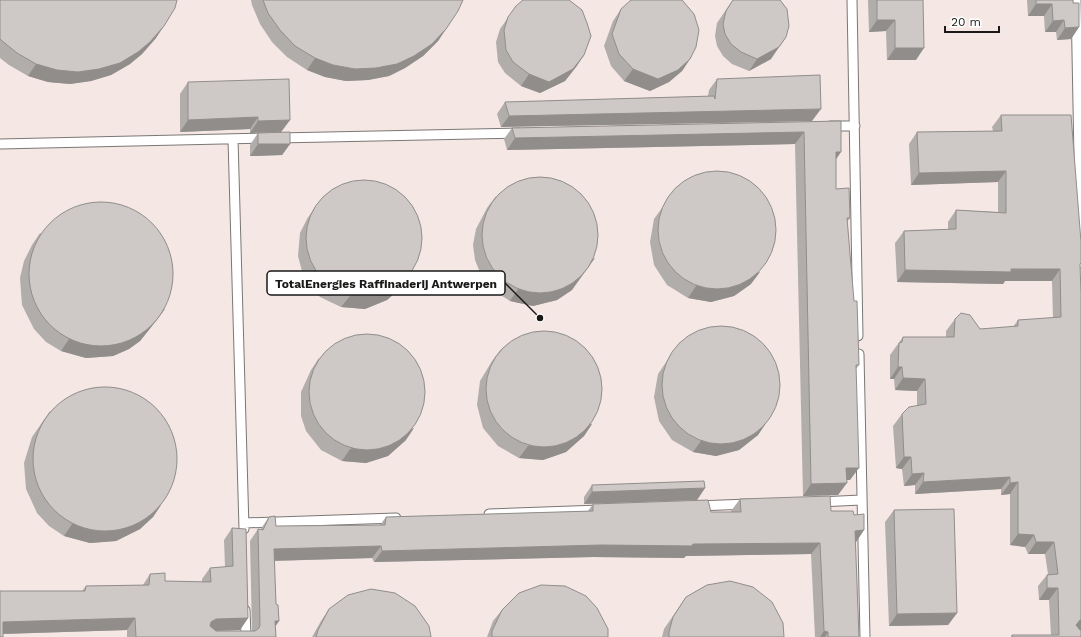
<svg xmlns="http://www.w3.org/2000/svg" width="1081" height="637" font-family="'Work Sans',sans-serif">
  <style>
    .built { fill: #f5e7e4 }
    .lines { fill: none; stroke-linecap: round; stroke-linejoin: round }
    .lane-casing { stroke: #7b7775; stroke-width: 11 }
    .lane { stroke: #fff; stroke-width: 9 }
    .wall { fill: #b1adab }
    .shaded-wall { fill: #908d8b }
    .building { fill: #cec9c7; stroke: #908d8b }
    .leader { fill: none; stroke: #1a1918; stroke-width: 1.5 }
    .callout-dot { fill: #1a1918; stroke: #fff; stroke-width: 1.5 }
    .callout { fill: #fff; stroke: #1a1918; stroke-width: 1.5 }
    .callout-label { font-size: 12px; text-anchor: middle; font-weight: bold; fill: #1a1918 }
  </style>
  <rect width="100%" height="100%" fill="#fbf6f5"/>
  <path class="built" d="M0,0H1081V637H0Z"/>
  <g class="lines">
    <g class="lane-casing">
      <path id="lane" d="M852,0L858,336
        M1076,0L1081,263
        M830,126H855
        M278,138L519,133
        M233,139L244,529
        M0,144L265,138
        M859,354L865,637
        M819,502L861,500
        M697,506L748,504
        M489,514L600,510
        M244,523L396,518
        M245,610L246,637"/>
    </g>
    <use href="#lane" class="lane"/>
  </g>
  <path class="wall" d="M0,0L156,38L142,54L130,64L111,75L91,81L70,84L48,82L28,76L9,65L0,58Z
    M251,0H463L446,29L438,41L423,56L405,68L389,76L368,80L346,81L325,77L307,70L287,57L272,42L260,24L252,5Z
    M868,0H923L916,60H887L886,31L869,32Z
    M1027,0H1073L1079,27L1071,39L1057,40L1056,32H1045L1044,16H1028Z
    M732,1L771,59L749,71L732,64L723,56L717,46L715,36L717,23Z
    M516,6L584,55L576,67L565,81L540,93L521,86L505,73L498,62L496,42L500,29Z
    M621,9L690,59L682,71L669,82L650,91L624,81L611,66L604,46L613,21Z
    M717,79L812,121L501,127L497,114L505,102L708,96L709,90Z
    M188,82L290,120L281,132L250,133V129L180,132V94Z
    M1001,115L1080,267L1081,637H1011L1012,635H1051L1049,600H1039L1038,586L1047,575L1048,574L1045,554H1028L1025,547L1010,545V494L1001,495V489L915,494V485L904,486L902,469L896,468L893,426L902,414L917,406V391L895,390L894,379H890V355L903,337H946V331L955,319L980,329L1013,327L1018,320L1053,318L1052,281H1005L1003,284L897,282L895,243L904,231L948,230V222L956,210L998,212V182L911,185L909,144L917,132L993,131L992,127Z
    M841,121L836,159V189L850,218L847,222L859,365L856,369L850,480H846L838,495L803,496L795,144L507,150L504,139L512,128Z
    M258,133L290,144L282,155L250,156V145Z
    M677,187L751,284L734,296L711,302L688,298L667,285L654,265L650,242L654,219Z
    M496,196L572,290L557,300L533,306L510,301L490,288L481,275L475,260L473,245L476,229L487,208Z
    M315,207L402,287L387,300L365,309L341,307L320,297L304,279L298,256L300,233L307,219Z
    M40,233L156,321L140,341L129,349L113,356L86,358L61,351L46,342L34,329L22,305L20,278L24,261L32,245Z
    M680,342L766,423L758,435L739,450L716,456L693,452L672,440L659,421L654,397L658,374Z
    M501,349L592,424L584,436L566,452L543,460L519,458L498,446L483,428L477,405L480,381L492,361Z
    M319,358L406,440L388,456L366,463L342,461L321,450L306,431L301,416V392L311,370Z
    M50,411L161,505L153,517L140,529L116,541L90,543L64,536L49,526L37,513L26,489L24,463L32,437Z
    M592,485L705,488L697,500L584,504V497Z
    M740,499L854,515L864,530L856,542H855L859,637H815L811,554L686,556L684,558L593,557L374,562L372,558L274,561L276,604L279,621L275,626L276,637H127V630L3,634L0,591H82L86,586L143,585L150,574L165,581L202,582V579L210,568L225,567L224,540L232,528L248,618L240,630L216,631H252L250,541L258,529L260,530L269,517L276,526L380,525L386,517L588,511L593,504L711,512H731V511Z
    M894,510L957,613L948,625L889,626L885,522Z
    M686,597L784,637H662L664,629Z
    M329,609L431,637H312L321,621Z
    M502,610L608,637H487L493,621Z"/>
  <path class="shaded-wall" d="M1036,4H1052L1044,16H1028Z
    M877,20H895L886,31L869,32Z
    M1064,20L1056,32H1045L1053,21Z
    M164,26L156,38L142,54L130,64L111,75L91,81L70,84L48,82L28,76L36,64Z
    M1079,27L1071,39L1057,40L1065,28Z
    M446,29L438,41L423,56L405,68L389,76L368,80L346,81L325,77L307,70L315,58Z
    M786,37L771,59L749,71L757,59Z
    M895,48H924L916,60H887Z
    M584,55L576,67L565,81L540,93L521,86L529,74Z
    M690,59L682,71L669,82L650,91L624,81L633,69Z
    M821,109L812,121L501,127L509,116Z
    M258,117L250,129L180,132L188,120Z
    M290,120L281,132L250,133L258,121Z
    M804,132L795,144L507,150L515,138Z
    M258,144H290L282,155L250,156Z
    M836,152H841L833,164Z
    M1006,171L998,182L911,185L919,173Z
    M595,258L572,290L557,300L533,306L510,301L518,289Z
    M1060,269L1052,281H1005L1003,284L897,282L905,270Z
    M760,272L751,284L734,296L711,302L688,298L696,286Z
    M410,275L402,287L387,300L365,309L341,307L350,296Z
    M165,309L156,321L140,341L129,349L113,356L86,358L61,351L69,339Z
    M898,367H902L894,379H890Z
    M903,378L925,379L917,391L895,390Z
    M766,423L758,435L739,450L716,456L693,452L701,441Z
    M592,424L584,436L566,452L543,460L519,458L528,446Z
    M414,428L406,440L388,456L366,463L342,461L350,449Z
    M904,457H911L902,469L896,468Z
    M846,468H859L850,480H837Z
    M924,473L915,485L904,486L912,474Z
    M1010,477L1001,489L915,494L923,482Z
    M1018,482L1010,494L1001,495L1010,483Z
    M847,483L838,495L803,496L811,484Z
    M705,488L697,500L584,504L592,492Z
    M161,505L153,517L140,529L116,541L90,543L64,536L72,524Z
    M864,530L856,542H846L855,531Z
    M1018,534L1034,535L1025,547L1010,545Z
    M1036,542H1054L1045,554H1028Z
    M820,543L811,554L686,556L684,558L593,557L374,562L382,551L601,545Z
    M381,546L372,558L265,561L274,549Z
    M1047,588H1058L1049,600H1039Z
    M957,613L948,625L889,626L897,614Z
    M135,618L127,630L0,634L3,622Z
    M248,618L240,630L207,631L211,622L216,619Z
    M1080,620H1081V631L1071,632Z
    M275,621H279L271,633Z
    M824,631L828,632L825,637H820Z"/>
  <path class="building" d="M0,0H177L175,8L164,26L150,42L138,52L120,63L99,69L78,72L57,70L36,64L17,53L1,40L0,39Z
    M263,0H463L458,11L446,29L432,44L414,56L397,64L376,68L355,69L333,65L315,58L295,46L280,30L268,13Z
    M523,0H569L582,10L587,23L591,36L584,55L573,69L549,82L529,74L513,62L506,50L504,30L508,17L516,6Z
    M631,0H682L694,14L699,30L696,47L690,59L678,70L658,79L633,69L619,54L612,34L621,9Z
    M733,0H780L787,9L789,26L786,37L779,47L757,59L741,52L731,44L725,34L723,24L726,11Z
    M877,0H923L924,48H895V20H877Z
    M1036,0H1073V3H1079V27L1065,28L1064,20L1053,21L1052,4H1036Z
    M820,75L821,109L509,116L505,102L714,96L715,99L717,79Z
    M289,79L290,120L258,121V117L188,120V82Z
    M1001,115H1071L1081,242V263L1080,264L1081,294V620H1080L1076,625L1080,630H1081V637H1012V635H1059L1058,588H1047V575L1058,574L1054,542H1036L1034,535L1018,534V482L1010,483V477L923,482L924,473L912,474L911,457H904L902,414L909,407L926,404L925,379L903,378L902,367H898L899,343L902,342L903,337H954L955,319L961,313L970,315L980,329L1018,326V320L1061,317L1060,269H1011V272L905,270L904,231L956,229V210L1006,213V171L919,173L917,132L1002,131Z
    M841,121V152H836V189L849,188L850,218H847L854,301H857L859,365H856L859,468H846L847,483L811,484L804,132L515,138L512,128Z
    M290,132V144H258V133Z
    M658 230a59 59 0 1 1 118 0a59 59 0 1 1-118 0Z
    M482 235a58 58 0 1 1 116 0a58 58 0 1 1-116 0Z
    M306 238a58 58 0 1 1 116 0a58 58 0 1 1-116 0Z
    M29 274a72 72 0 1 1 144 0a72 72 0 1 1-144 0Z
    M662 385a59 59 0 1 1 118 0a59 59 0 1 1-118 0Z
    M486 389a58 58 0 1 1 116 0a58 58 0 1 1-116 0Z
    M309 392a58 58 0 1 1 116 0a58 58 0 1 1-116 0Z
    M33 459a72 72 0 1 1 144 0a72 72 0 1 1-144 0Z
    M704,481L705,488L592,492V485Z
    M830,496L831,511H853L854,515L864,514V530L855,531L859,637H828V632L824,631L820,543L693,544L692,546L601,545L382,551L381,546L274,549L276,604L278,605L279,621H275L276,637H136L135,618L3,622V637H0V591H85L86,586L149,585L150,574L165,573V581L211,582L210,568L233,566L232,528L246,529L248,618L216,619L211,622L210,626L216,631H255L259,628L260,625L258,529L263,530L269,517L275,516L276,526L385,525L386,517L593,511V504L708,500L711,512H741L740,499Z
    M954,509L957,613L897,614L894,510Z
    M730,581L753,587L772,602L783,623L784,637H669V632L673,617L686,597L707,585Z
    M541,585L565,586L586,596L597,608L608,629V637H492V631L502,610L519,593Z
    M371,589L395,593L415,606L429,626L431,637H316L318,630L329,609L348,595Z"/>
  <path class="leader" d="M540 318L505 283"/>
  <circle class="callout-dot" cx="540" cy="318" r="4"/>
  <rect class="callout" x="267" y="271" width="238" height="24" rx="4"/>
  <g class="callout-label">
    <text x="386" y="288">TotalEnergies Raffinaderij Antwerpen</text>
  </g>
  <path d="M945 26v6h54v-6" fill="none" stroke="#1a1918" stroke-width="2"/>
  <text x="951" y="26" font-size="12" fill="#1a1918" stroke="#ffffff" stroke-width="3" paint-order="stroke">20 m</text>
</svg>
